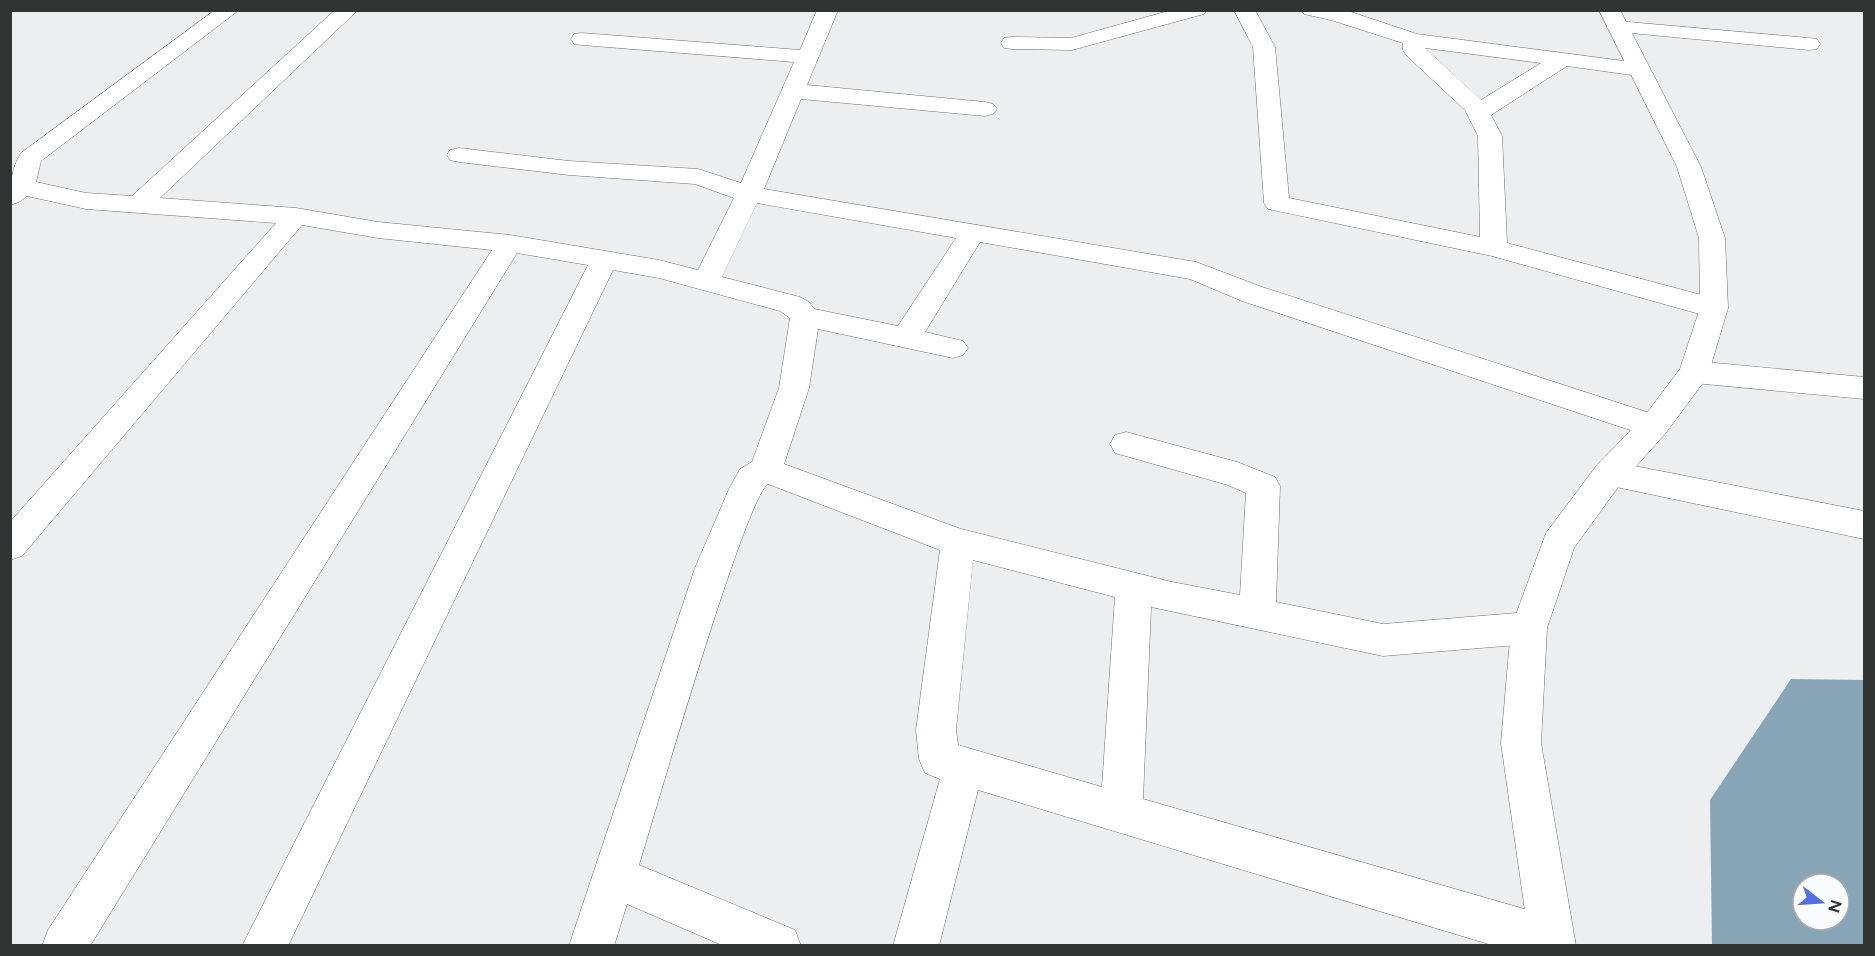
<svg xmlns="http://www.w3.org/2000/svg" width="1875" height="956" font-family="Figtree,sans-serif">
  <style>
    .water { fill: #88a5b8; fill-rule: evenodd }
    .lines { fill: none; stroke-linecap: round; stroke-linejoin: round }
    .minor-casing { stroke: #6d6e6f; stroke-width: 1 }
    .secondary-casing { stroke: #6d6e6f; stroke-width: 1 }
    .minor { fill: #fff; fill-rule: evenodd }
    .secondary { fill: #fff; fill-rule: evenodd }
  </style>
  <rect width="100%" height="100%" fill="#edeeef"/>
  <path class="water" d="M1791,679L1864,680V945H1712L1710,800ZM1803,884H1839V920H1803Z"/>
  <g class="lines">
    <g class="minor-casing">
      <path id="minor" d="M215,10H239L41,161L36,182L86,193L132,196L335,10H358L160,198L296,208L378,222L510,235L659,260L698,270L734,198L695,184L569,175L459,162L450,160L447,155L450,150L459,148L569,161L698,169L741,183L794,62L582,45L574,44L571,39L574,34L582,33L800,50L817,10H838L807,85L985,102L993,104L997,109L993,114L985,116L801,99L764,189L1196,262L1262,287L1665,418L1670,426L1665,434L1654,438L1242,301L1190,279L980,242L925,332L963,341L968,348L963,355L953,358L818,329L809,388L784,464L961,529L1172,582L1240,595L1246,493L1228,485L1115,453L1110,444L1115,435L1126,432L1237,462L1275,477L1280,486L1276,602L1383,624L1529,612L1542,617L1547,628L1542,639L1529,644L1383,656L1151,607L1143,799L1552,917L1568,924L1575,940L1572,946H1495L978,790L939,946H893L940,779L925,773L919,759L916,730L940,550L768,484C745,498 654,817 639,865L795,930L801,946H724L627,904L614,946H569L695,568L729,489L740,469L752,462L779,388L790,318L780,311L659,278L613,270L288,946H242L588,265L517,253L90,946H42L48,930L492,250L378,238L302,225L22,556L10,560V522L276,223L86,209L27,196L19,202L10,205C10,187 11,168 21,153ZM757,203L956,238L898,326L814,309L809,302L800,297L722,277ZM973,560L1115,597L1102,787L958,745L956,730Z
        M1172,10H1207L1204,14L1072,50L1012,49L1004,48L1001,43L1004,38L1012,37L1071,38Z
        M1234,10H1255L1275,47L1289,198L1480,237L1478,136L1465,110L1406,55L1403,50V43L1331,20L1304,14L1301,10H1345L1417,34L1647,64L1650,69L1647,74L1639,76L1567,66L1491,115L1502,136L1507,243L1724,301L1728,308L1724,315L1714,318L1492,256L1268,209L1264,203L1253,47ZM1425,48L1541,63L1481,100Z
        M1617,21L1809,38L1817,39L1820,44L1817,49L1809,50L1610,31L1606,27L1610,23Z
        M1694,361L1864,377V399L1694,383L1683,380L1679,372L1683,364Z
        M1609,461L1864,511V539L1597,483L1593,474L1597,465Z"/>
    </g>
    <g class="secondary-casing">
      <path id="secondary" d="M1599,10H1620L1701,167L1725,238L1728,308L1709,372L1705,380L1665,434L1621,483L1574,548L1547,628L1541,743L1576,946H1530L1501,743L1511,628L1546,533L1597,465L1643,418L1680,369L1700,308L1699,238L1677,167Z"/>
    </g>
    <use href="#minor" class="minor"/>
    <use href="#secondary" class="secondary"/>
  </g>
  <rect width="1875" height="956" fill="none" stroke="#323333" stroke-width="24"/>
  <g transform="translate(1821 902) rotate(107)"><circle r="28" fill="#fafbfd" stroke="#aaabac" stroke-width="1.5"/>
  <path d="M0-4.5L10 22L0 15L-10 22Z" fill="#536de3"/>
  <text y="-9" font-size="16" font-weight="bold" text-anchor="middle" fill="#323333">N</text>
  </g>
</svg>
